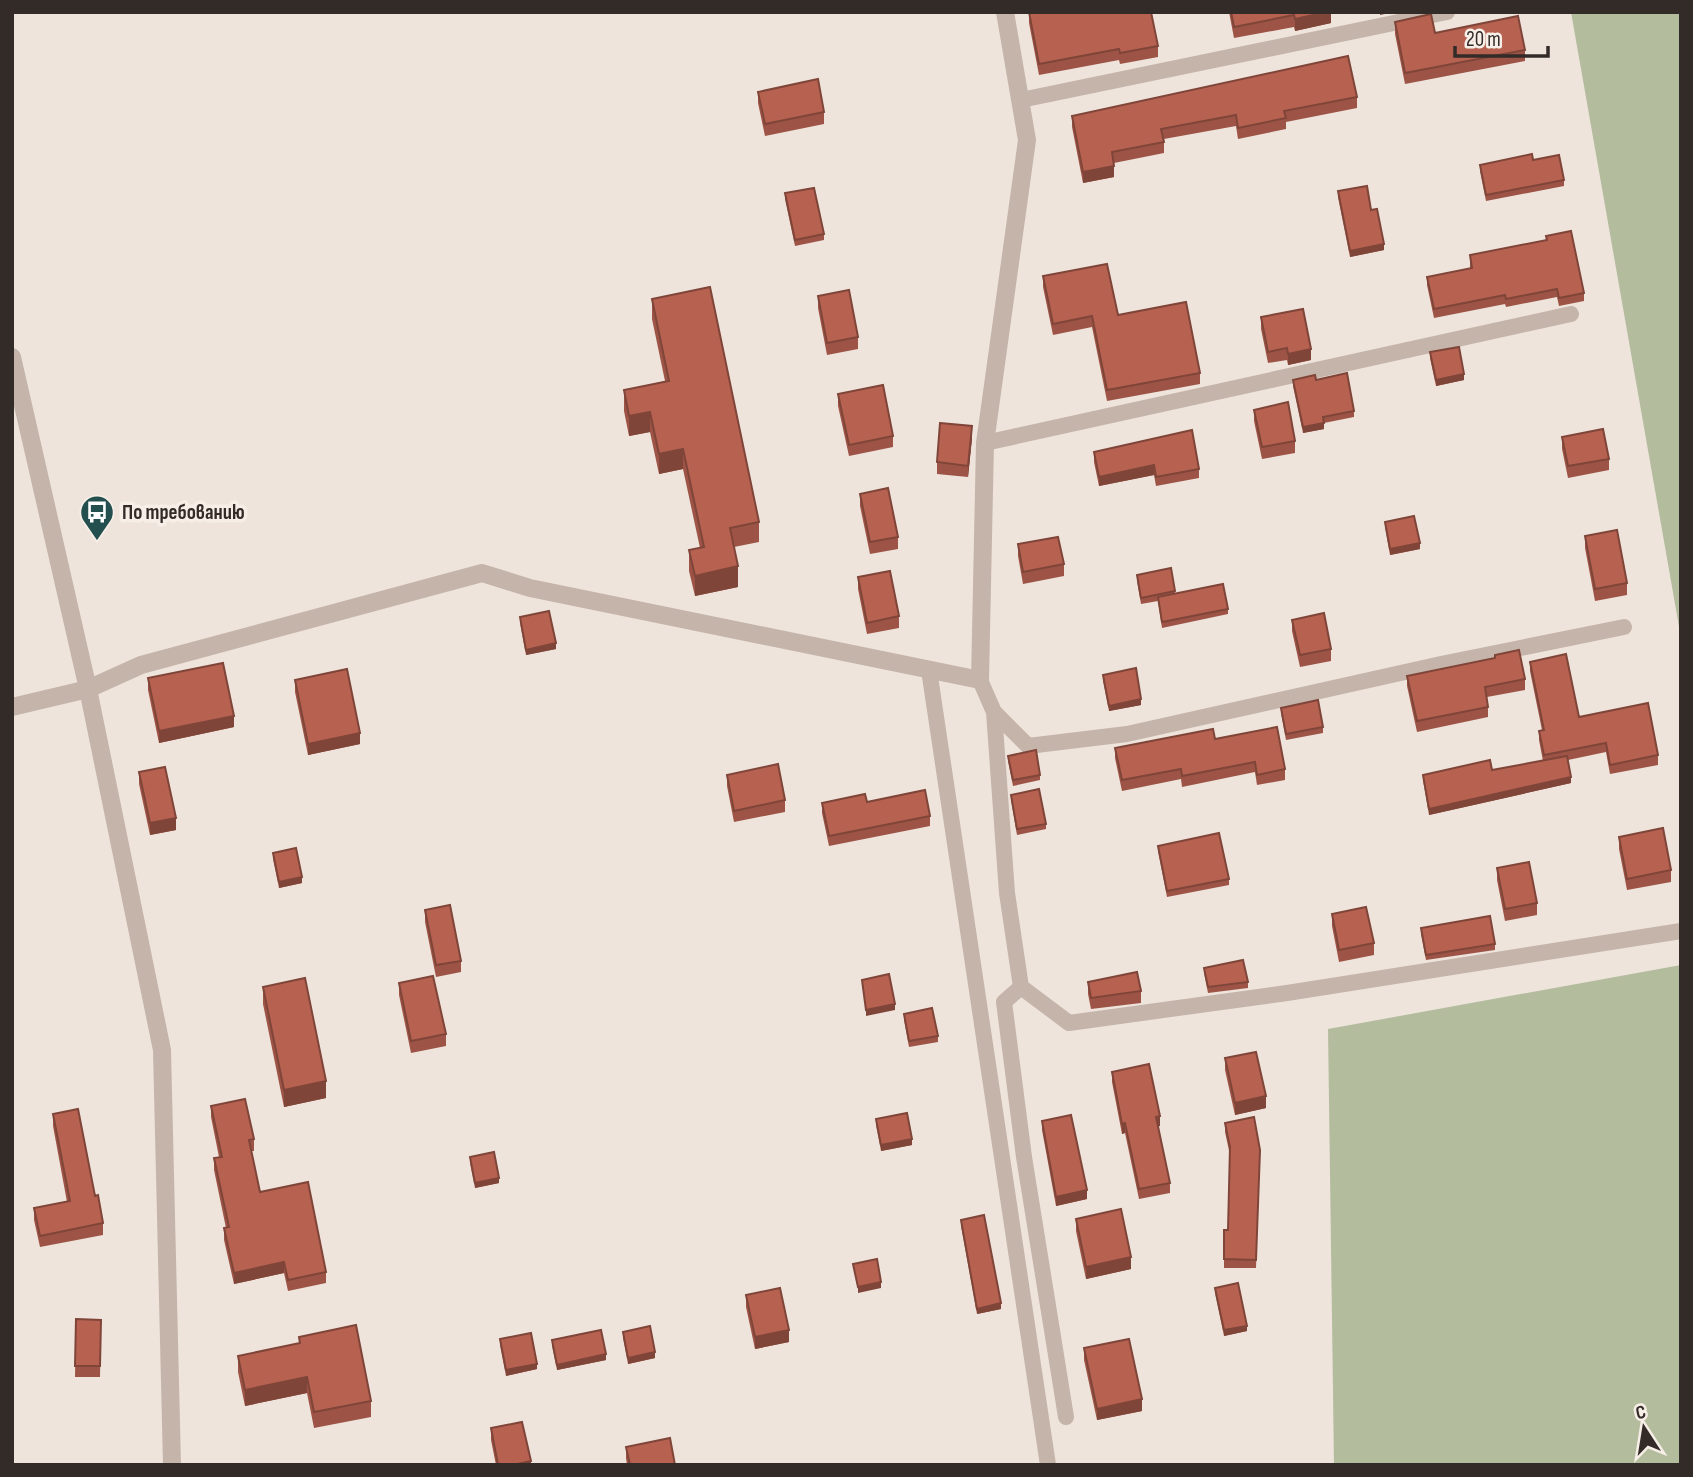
<svg xmlns="http://www.w3.org/2000/svg" width="1693" height="1477" font-family="'Sofia Sans Condensed',sans-serif">
  <style>
    .green { fill: #b4bc9e }
    .lines { fill: none; stroke-linecap: round; stroke-linejoin: round }
    .service { stroke: #c5b4a9; stroke-width: 16 }
    .minor { stroke: #c5b4a9; stroke-width: 18 }
    .tertiary { stroke: #c5b4a9; stroke-width: 18 }
    .wall { fill: #9d5446 }
    .shaded-wall { fill: #804539 }
    .building { fill: #b76251; stroke: #804539; stroke-width: 2 }
    .labels { text-anchor: middle; dominant-baseline: central; stroke-width: 7; stroke-linejoin: round; paint-order: stroke }
    .poi-label { font-size: 21px; font-weight: bold; fill: #332b28; stroke: #f7efe7; text-anchor: start }
  </style>
  <rect width="100%" height="100%" fill="#eee4dc"/>
  <path class="green" d="M1571,12H1681V638Z
    M1681,965V1465H1334L1328,1029Z"/>
  <g class="lines">
    <path class="service" d="M1021,100L1447,12
      M985,443L1571,314
      M929,670L1048,1465
      M980,680L994,712L1028,746L1127,734L1441,664L1624,627
      M994,712L1007,893L1021,987L1069,1023L1287,993L1681,931
      M1021,987L1004,1002L1024,1157L1066,1417"/>
    <path class="minor" d="M12,707L88,689L141,665L482,573L530,588L980,680L985,443L1027,140L1005,12"/>
    <path class="tertiary" d="M12,357L88,689L162,1050L172,1465"/>
  </g>
  <path class="wall" d="M1029,12L1158,46V57L1120,64L1119,60L1039,75L1029,23Z
    M1229,12H1331V23L1295,31L1294,27L1234,38Z
    M1395,22L1435,33L1525,50V61L1405,84L1395,34Z
    M758,92L824,112V124L765,136L758,103Z
    M1357,97V108L1286,122V129L1238,139L1236,126L1164,139V153L1114,163V177L1083,183L1072,127V116Z
    M1533,160L1564,180V186L1486,201L1480,171V165Z
    M1338,191L1371,210L1384,250L1350,257L1338,197Z
    M785,193L824,234V240L795,246L785,199Z
    M1546,236L1584,293V301L1559,306L1557,297L1506,307L1505,304L1434,318L1427,285V277L1470,269V255L1546,240Z
    M1043,276L1118,315L1200,373V384L1107,401L1092,327L1053,335L1043,287Z
    M818,296L858,337V349L827,355L818,308Z
    M652,299L759,522V542L734,547L738,587L695,596L689,571V550L700,548L683,469L659,474L650,432L629,436L624,411V390L665,381L652,319Z
    M1261,317L1311,360L1288,365L1287,360L1268,363L1261,329Z
    M1430,352L1464,380L1436,386L1430,358Z
    M1293,380H1316L1354,411V417L1324,423V429L1303,433L1293,386Z
    M838,394L893,436V447L849,456L838,406Z
    M1254,410L1295,441V453L1262,459L1254,421Z
    M1562,437L1609,459V470L1568,478L1562,449Z
    M972,438L968,477L937,474V462Z
    M1094,452L1199,469V478L1156,486L1154,475L1099,486L1094,462Z
    M860,494L898,537V549L870,554L860,506Z
    M1385,522L1420,549L1390,555L1385,527Z
    M1585,536L1627,583V595L1595,601L1585,548Z
    M1018,544L1064,564V576L1023,584L1018,556Z
    M1137,575L1175,591V593L1228,609V614L1162,628L1158,601L1141,604L1137,581Z
    M858,577L899,616V628L867,634L858,589Z
    M520,617L556,649L526,655L520,623Z
    M1292,620L1331,649V661L1300,667L1292,631Z
    M1495,655L1525,679V690L1487,697L1488,707V717L1417,732L1407,686V676L1495,658Z
    M1530,662L1579,717L1658,755V765L1610,774L1606,752L1568,760L1571,783L1429,815L1423,780V775L1492,770L1543,761L1539,740V731L1542,730L1530,671Z
    M1103,675L1141,705L1109,711L1103,681Z
    M148,678L234,727L159,743L148,690Z
    M295,680L360,744L308,755L295,692Z
    M1281,708L1323,727V733L1286,740L1281,713Z
    M1215,739L1285,769V780L1257,785L1255,772L1182,787L1181,779L1122,791L1115,758V748Z
    M1008,756L1040,775V780L1013,786L1008,761Z
    M139,772L176,830L150,835L139,784Z
    M727,775L785,800V812L734,822L727,786Z
    M1011,795L1046,824V829L1017,835L1011,800Z
    M822,803L930,816V826L829,846L822,813Z
    M1619,837L1671,870V882L1627,890L1619,849Z
    M1158,846L1229,879V885L1167,897L1158,851Z
    M273,853L302,883L279,888L273,859Z
    M1497,868L1537,903V915L1505,921L1497,880Z
    M425,910L461,961V972L436,977L425,922Z
    M1332,914L1374,943V955L1339,962L1332,926Z
    M1421,928L1495,944V950L1426,960L1421,934Z
    M1204,968L1248,982V988L1208,993L1204,973Z
    M1088,982L1141,991V1003L1091,1009L1088,994Z
    M399,983L446,1034V1046L411,1053L399,995Z
    M263,987L326,1098L284,1107L263,1004Z
    M904,1014L938,1036V1042L909,1047L904,1020Z
    M1225,1058L1266,1108L1235,1115L1225,1070Z
    M1112,1072L1160,1126H1158L1170,1183V1193L1139,1199L1125,1133L1122,1134L1112,1082Z
    M211,1106L254,1139V1151H251L260,1192L326,1272V1283L288,1291L284,1273L234,1284L224,1240V1228H226L214,1170V1158L219,1157L211,1117Z
    M53,1114L95,1196L103,1223V1235L40,1247L34,1220V1208L67,1202L53,1126Z
    M876,1119L912,1145L881,1151L876,1125Z
    M1042,1121L1087,1199L1056,1206L1042,1130Z
    M1225,1123L1260,1150L1256,1268H1224V1230H1228L1230,1155L1225,1132Z
    M470,1157L499,1183L475,1188L470,1163Z
    M1076,1219L1131,1269L1086,1279L1076,1231Z
    M961,1220L1001,1309L977,1314L961,1226Z
    M1215,1288L1247,1331L1224,1336L1215,1293Z
    M746,1295L789,1342L755,1349L746,1307Z
    M76,1319L101,1320L100,1377H75Z
    M623,1332L655,1358L628,1364L623,1338Z
    M299,1337L371,1401V1417L314,1428L307,1393L245,1406L238,1372V1356L299,1344Z
    M500,1339L537,1369L506,1376L500,1345Z
    M552,1340L606,1360L557,1370L552,1346Z
    M1084,1348L1142,1411L1097,1420L1084,1360Z
    M491,1428L531,1465H496L491,1440Z
    M626,1447L675,1465H627L626,1458Z"/>
  <path class="shaded-wall" d="M1327,12H1331V23L1295,31V19Z
    M1380,12H1394L1380,15Z
    M1114,166V177L1083,183V172Z
    M1384,244V250L1350,257V251Z
    M1311,349V360L1288,365V354Z
    M1464,374V380L1436,386V380Z
    M650,412V432L629,436V416Z
    M1324,423V429L1303,433V427Z
    M972,426V438L968,477V466Z
    M683,449V469L659,474V454Z
    M1154,465V475L1099,486V477Z
    M1420,543V549L1390,555V549Z
    M738,566V587L695,596V576Z
    M556,643V649L526,655V650Z
    M1141,699V705L1109,711V706Z
    M234,716V727L159,743V731Z
    M360,733V744L308,755V744Z
    M1571,777V783L1429,815V809Z
    M176,818V830L150,835V823Z
    M302,877V883L279,888V882Z
    M895,1004V1010L866,1016V1010Z
    M326,1081V1098L284,1107V1090Z
    M1266,1096V1108L1235,1115V1103Z
    M1160,1116V1126L1156,1127V1117Z
    M1125,1123V1133L1122,1134V1124Z
    M912,1139V1145L881,1151V1145Z
    M499,1178V1183L475,1188V1183Z
    M1087,1190V1199L1056,1206V1197Z
    M1131,1257V1269L1086,1279V1267Z
    M284,1262V1273L234,1284V1273Z
    M881,1282V1288L858,1293V1287Z
    M1001,1303V1309L977,1314V1309Z
    M1247,1326V1331L1224,1336V1330Z
    M789,1330V1342L755,1349V1337Z
    M655,1352V1358L628,1364V1358Z
    M606,1354V1360L557,1370V1365Z
    M537,1364V1369L506,1376V1370Z
    M307,1377V1393L245,1406V1390Z
    M1142,1399V1411L1097,1420V1409Z
    M531,1461V1465H513Z"/>
  <path class="building" d="M1029,12H1151L1158,46L1120,53L1119,49L1039,64Z
    M1231,12H1327L1295,19L1294,15L1234,27Z
    M1431,14L1435,33L1518,16L1525,50L1405,73L1395,22Z
    M1348,56L1357,97L1284,111L1286,118L1238,128L1236,115L1161,129L1164,142L1112,152L1114,166L1083,172L1072,116Z
    M818,79L824,112L765,124L758,92Z
    M1532,154L1533,160L1559,155L1564,180L1486,195L1480,165Z
    M1367,186L1371,210L1377,209L1384,244L1350,251L1338,191Z
    M814,188L824,234L795,240L785,193Z
    M1571,231L1584,293L1559,298L1557,289L1506,299L1505,295L1434,309L1427,277L1472,268L1470,255L1547,240L1546,236Z
    M1107,264L1118,315L1186,302L1200,373L1107,390L1092,316L1053,324L1043,276Z
    M710,287L759,522L730,528L738,566L695,576L689,550L704,547L683,449L659,454L650,412L629,416L624,390L669,381L652,299Z
    M849,290L858,337L827,343L818,296Z
    M1303,309L1311,349L1288,354L1287,348L1268,352L1261,317Z
    M1459,347L1464,374L1436,380L1430,352Z
    M1347,373L1354,411L1323,417L1324,423L1303,427L1293,380L1315,375L1316,380Z
    M883,385L893,436L849,445L838,394Z
    M1288,402L1295,441L1262,447L1254,410Z
    M940,423L972,426L968,466L937,462Z
    M1603,429L1609,459L1568,466L1562,437Z
    M1192,430L1199,469L1156,477L1154,465L1099,477L1094,452Z
    M888,488L898,537L870,542L860,494Z
    M1414,516L1420,543L1390,549L1385,522Z
    M1617,530L1627,583L1595,589L1585,536Z
    M1058,537L1064,564L1023,572L1018,544Z
    M1171,568L1175,591L1141,598L1137,575Z
    M890,571L899,616L867,623L858,577Z
    M1223,584L1228,609L1162,622L1158,597Z
    M549,611L556,643L526,650L520,617Z
    M1324,613L1331,649L1300,655L1292,620Z
    M1519,650L1525,679L1485,687L1488,707L1417,721L1407,676L1495,658V655Z
    M1566,654L1579,717L1648,703L1658,755L1610,765L1606,743L1544,755L1539,731L1544,730L1530,662Z
    M223,663L234,716L159,731L148,678Z
    M1136,668L1141,699L1109,706L1103,675Z
    M347,669L360,733L308,744L295,680Z
    M1318,700L1323,727L1286,734L1281,708Z
    M1277,727L1285,769L1257,775L1255,762L1182,776L1181,769L1122,780L1115,748L1213,729L1215,739Z
    M1036,750L1040,775L1013,780L1008,756Z
    M1567,756L1571,777L1429,809L1423,775L1490,760L1492,770Z
    M778,764L785,800L734,811L727,775Z
    M165,767L176,818L150,823L139,772Z
    M1039,789L1046,824L1017,829L1011,795Z
    M925,790L930,816L829,836L822,803L865,794L867,802Z
    M1663,828L1671,870L1627,879L1619,837Z
    M1219,833L1229,879L1167,891L1158,846Z
    M296,848L302,877L279,882L273,853Z
    M1529,862L1537,903L1505,909L1497,868Z
    M450,905L461,961L436,965L425,910Z
    M1366,907L1374,943L1339,950L1332,914Z
    M1490,916L1495,944L1426,955L1421,928Z
    M1243,960L1248,982L1208,987L1204,968Z
    M1137,972L1141,991L1091,998L1088,982Z
    M889,974L895,1004L866,1010L862,980Z
    M433,976L446,1034L411,1041L399,983Z
    M305,978L326,1081L284,1090L263,987Z
    M932,1008L938,1036L909,1041L904,1014Z
    M1256,1052L1266,1096L1235,1103L1225,1058Z
    M1149,1064L1160,1116L1156,1117L1170,1183L1139,1189L1125,1123L1122,1124L1112,1072Z
    M245,1099L254,1139L249,1140L260,1192L308,1182L326,1272L288,1280L284,1262L234,1273L224,1228L229,1227L214,1158L222,1157L211,1106Z
    M78,1109L95,1196L98,1195L103,1223L40,1236L34,1208L70,1201L53,1114Z
    M907,1113L912,1139L881,1145L876,1119Z
    M1071,1115L1087,1190L1056,1197L1042,1121Z
    M1254,1117L1260,1150L1256,1260L1224,1259V1230H1228L1230,1147L1225,1123Z
    M494,1152L499,1178L475,1183L470,1157Z
    M1121,1209L1131,1257L1086,1267L1076,1219Z
    M984,1215L1001,1303L977,1309L961,1220Z
    M877,1259L881,1282L858,1287L853,1264Z
    M1238,1283L1247,1326L1224,1330L1215,1288Z
    M780,1288L789,1330L755,1337L746,1295Z
    M76,1319L101,1320L100,1366H75Z
    M356,1325L371,1401L314,1412L307,1377L245,1390L238,1356L300,1343L299,1337Z
    M650,1326L655,1352L628,1358L623,1332Z
    M601,1330L606,1354L557,1365L552,1340Z
    M531,1333L537,1364L506,1370L500,1339Z
    M1129,1339L1142,1399L1097,1409L1084,1348Z
    M522,1422L531,1461L513,1465H498L491,1428Z
    M670,1438L675,1465H630L626,1447Z"/>
  <defs>
    <g id="bus-pin" transform="scale(1.75)"><path d="M0 17L-7.5 6A9.5 9.5 0 1 1 7.5 6Z" fill="#23504f" stroke="#f7efe7"/><path d="M-5-6H5V4H4V6H2V4H-2V6H-4V4H-5ZM-3.5-4V0h7V-4ZM-3.5 1.2v1.5H-2V1.2ZM2 1.2v1.5H3.5V1.2Z" fill="#fff"/></g>
  </defs>
  <g fill-rule="evenodd">
    <use href="#bus-pin" x="97" y="512"/>
  </g>
  <g class="labels">
    <g class="poi-label">
      <text x="122" y="512">По требованию</text>
    </g>
  </g>
  <rect width="1693" height="1477" fill="none" stroke="#332b28" stroke-width="28"/>
  <g transform="translate(1644 1428) rotate(348)" stroke="#f7efe7" stroke-width="5" paint-order="stroke">
  <path d="M0-5L12 26L0 18L-12 26Z" fill="#332b28"/>
  <text y="-10" font-size="19" font-weight="bold" text-anchor="middle" fill="#332b28">С</text>
  </g>
  <path d="M1455 46v10h93v-10" fill="none" stroke="#332b28" stroke-width="3.5"/>
  <text x="1466" y="46" font-size="21" fill="#332b28" stroke="#f7efe7" stroke-width="5" paint-order="stroke">20 m</text>
</svg>
